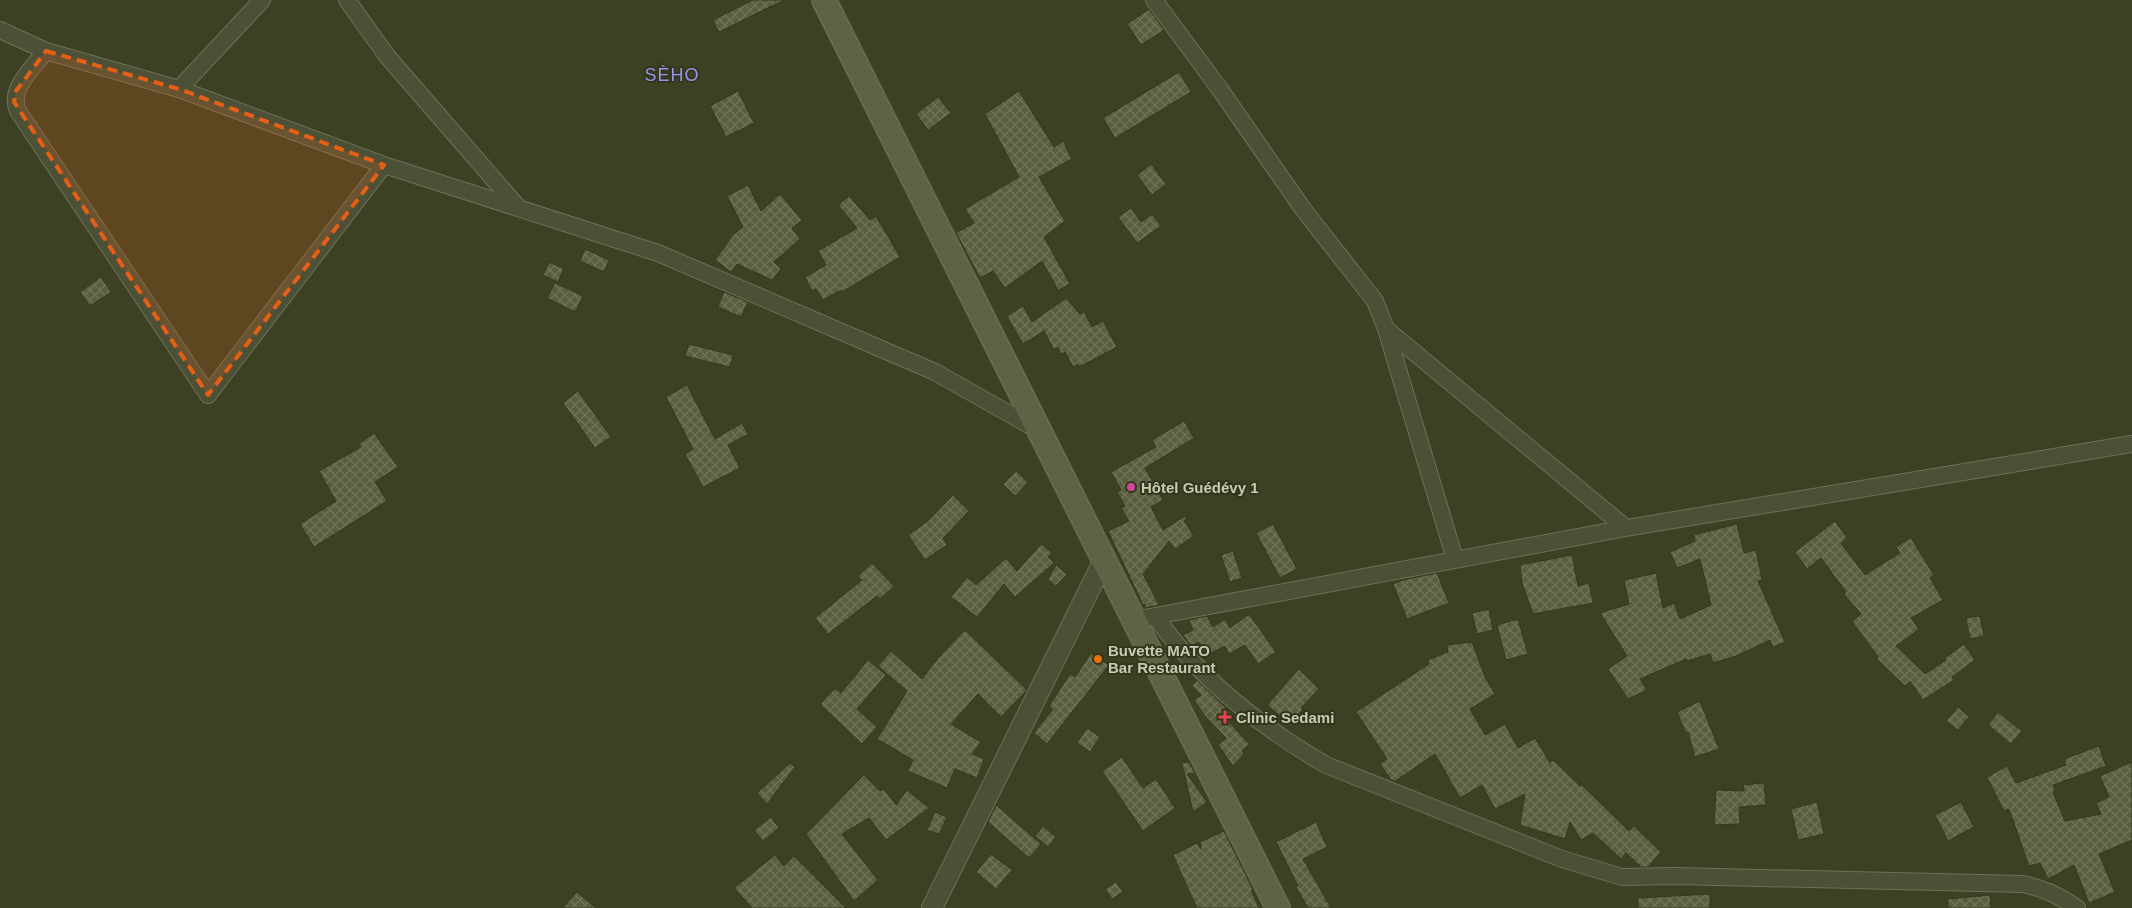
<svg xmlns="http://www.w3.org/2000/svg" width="2132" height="908" font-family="Arial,sans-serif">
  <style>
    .building { fill: url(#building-cross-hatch); stroke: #34381e }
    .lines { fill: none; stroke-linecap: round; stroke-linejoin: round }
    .minor-casing { stroke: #6d7158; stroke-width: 18 }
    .tertiary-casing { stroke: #6d7158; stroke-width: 22 }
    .secondary-casing { stroke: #6d7158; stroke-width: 26 }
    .minor { stroke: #4c5037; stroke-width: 16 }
    .tertiary { stroke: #4c5037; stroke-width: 20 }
    .secondary { stroke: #5e6445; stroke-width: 24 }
    .marked { fill: #e65f14; fill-opacity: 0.2; stroke: #e65f14; stroke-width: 4; stroke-dasharray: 10 6; stroke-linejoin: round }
    .hotel-dot { fill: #d1479c; stroke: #32361c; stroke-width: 2 }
    .food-dot { fill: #e8710a; stroke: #32361c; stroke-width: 2 }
    .health-dot { fill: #e0444e; stroke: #32361c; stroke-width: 2 }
    .labels { text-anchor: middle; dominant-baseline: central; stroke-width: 4; stroke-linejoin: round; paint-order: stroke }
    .poi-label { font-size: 15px; font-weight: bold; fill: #c7cbb3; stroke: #32361c; text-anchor: start }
    .quarter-label { font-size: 18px; letter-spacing: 1px; fill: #9695e9; stroke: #32361c }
  </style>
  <defs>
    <pattern id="building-cross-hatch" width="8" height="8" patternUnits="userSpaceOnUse" patternTransform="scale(1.25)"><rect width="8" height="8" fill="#595e3c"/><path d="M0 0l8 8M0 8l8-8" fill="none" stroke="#6f7456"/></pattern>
  </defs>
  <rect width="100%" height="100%" fill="#3d4123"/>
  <path class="building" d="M753,0H784L719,32L713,20Z
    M1149,9L1164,30L1141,45L1127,24Z
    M1179,72L1191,92L1115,138L1103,118Z
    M738,91L754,123L726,137L710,106Z
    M1019,91L1054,147L1063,141L1072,159L1039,177L1065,221L1044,237L1070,284L1058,290L1042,261L1005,288L993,271L980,278L956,233L974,223L965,209L1019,177L985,114Z
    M938,97L951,113L928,130L916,114Z
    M1151,164L1166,184L1152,195L1137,175Z
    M748,185L761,211L780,194L802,220L792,228L800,239L774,262L781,269L772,280L737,264L731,272L715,260L733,235L743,227L727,196Z
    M849,196L870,220L876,216L900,257L842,292L841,290L823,300L816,289L812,291L805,277L826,265L818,251L857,228L838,205Z
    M1131,208L1141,222L1152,214L1161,226L1137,243L1118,217Z
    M585,249L609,260L604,272L580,261Z
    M549,262L564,269L558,282L543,275Z
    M101,277L111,292L90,306L80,292Z
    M555,283L583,296L575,312L547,298Z
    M724,292L748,302L741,317L718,307Z
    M1066,298L1080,314L1084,312L1092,327L1103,321L1117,347L1079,367L1078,364L1073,367L1065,352L1061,354L1058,347L1054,350L1044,331L1023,344L1007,316L1023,306L1032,322Z
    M689,344L733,355L730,367L685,356Z
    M687,385L715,439L742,423L748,434L728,445L740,468L703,487L685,454L693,449L666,397Z
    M578,391L611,437L595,448L563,403Z
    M1184,421L1194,438L1145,468L1163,500L1151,507L1163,530L1185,516L1187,518L1184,521L1194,536L1175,549L1169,541L1143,574L1159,605L1146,608L1145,604L1143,605L1108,531L1129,521L1121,508L1125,506L1117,492L1121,490L1111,472L1156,447L1152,440Z
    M374,433L398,467L375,482L387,501L314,547L300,524L336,501L319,471L361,447L359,444Z
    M1016,471L1028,482L1015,496L1003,484Z
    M953,495L969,511L943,538L947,545L925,560L908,535L928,521Z
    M1835,521L1847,538L1841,543L1865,575L1900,553L1896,547L1911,538L1934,575L1930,578L1943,600L1911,618L1919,629L1896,646L1925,674L1946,660L1945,658L1964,644L1975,660L1952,677L1954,680L1923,700L1910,681L1905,686L1877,659L1878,657L1852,621L1861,614L1844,594L1846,592L1821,558L1807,569L1795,552Z
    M1273,524L1297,569L1280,578L1256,533Z
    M1737,524L1744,553L1756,550L1762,580L1758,581L1785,642L1773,647L1770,640L1736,656L1713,663L1710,654L1687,661L1686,659L1640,679L1647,690L1628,699L1608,669L1627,656L1600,613L1629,604L1624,580L1656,573L1663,608L1674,603L1680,619L1711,605L1700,559L1677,568L1670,552L1695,541L1694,535Z
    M1041,544L1052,553L1048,557L1054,563L1015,597L1004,584L977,617L951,597L967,577L976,585L1006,558L1017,571Z
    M1233,551L1242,578L1230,582L1221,555Z
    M1572,555L1578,586L1589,583L1593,603L1533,614L1522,583L1520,565Z
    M872,563L894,586L880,599L877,596L828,634L815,618L862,580L858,576Z
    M1056,565L1067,574L1056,586L1048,579Z
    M1437,573L1449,603L1407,619L1393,584L1403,580Z
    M1489,609L1493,630L1477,634L1472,613Z
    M1249,614L1276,652L1258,664L1245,645L1229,654L1225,646L1206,656L1199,642L1191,646L1183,635L1193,630L1189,620L1207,616L1213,627L1225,619L1230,628Z
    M1980,616L1984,636L1970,639L1966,618Z
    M1518,619L1528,654L1506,660L1497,625Z
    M965,630L1027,690L1001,717L978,694L951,724L981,742L972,754L984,759L977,778L955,769L947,788L908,771L913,760L877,739L907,691L878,666L891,651L922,679L939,657Z
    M1472,642L1485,677L1495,694L1470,709L1485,735L1505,724L1518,748L1535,738L1550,763L1553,760L1580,786L1582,785L1629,831L1634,826L1661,852L1648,867H1641L1626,853L1621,859L1593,833L1581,840L1570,822L1565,839L1520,825L1525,794L1495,809L1482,785L1460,798L1435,754L1394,782L1391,780L1380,764L1387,759L1356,712L1429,664L1428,660L1448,652L1447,645Z
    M1091,653L1109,665L1047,744L1034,733L1053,709L1049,706L1070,674L1075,677Z
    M868,660L886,675L857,709L877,727L862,744L820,704L835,688L841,693Z
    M1299,669L1319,689L1301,708L1303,709L1290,724L1267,705Z
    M1197,680L1234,716L1229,722L1249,744L1242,751L1244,754L1233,766L1218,745L1226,738L1205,716L1194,700L1201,695L1192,686Z
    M1700,701L1719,749L1695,757L1688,732L1686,733L1677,712Z
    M1958,707L1969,717L1958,730L1946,721Z
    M1998,712L2022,731L2011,744L1988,725Z
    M1087,728L1100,737L1090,752L1077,743Z
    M2099,746L2106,766L2053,785L2055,791L2053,792L2065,821L2101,814L2096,803L2109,797L2100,776L2132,762V840L2099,854L2115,892L2089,903L2074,865L2048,879L2040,863L2029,866L2009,809L2004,811L1987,777L2007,766L2016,783L2066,765L2064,759Z
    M1122,757L1143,788L1156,779L1175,808L1143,831L1102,771Z
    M1189,762L1195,773L1187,774L1207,802L1193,812L1182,763Z
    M790,763L795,767L767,804L757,793Z
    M864,775L880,791L884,789L896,805L907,790L929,808L886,840L869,818L842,834L878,880L854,901L806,834Z
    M1764,783L1766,805L1739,807L1740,824L1714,825L1716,790L1744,791L1743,785Z
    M1817,802L1824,834L1798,840L1791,809Z
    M1961,802L1974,827L1948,841L1935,815Z
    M996,805L1041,844L1029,858L988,822Z
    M935,812L947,817L939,834L927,830Z
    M771,817L779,828L763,841L754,830Z
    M1316,822L1327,847L1303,859L1331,908H1308L1296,887L1298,886L1276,842Z
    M1043,826L1056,837L1048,847L1035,836Z
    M1224,831L1253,889L1251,890L1259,908H1197L1180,871L1173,855L1197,843L1201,849L1200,842Z
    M991,854L1012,870L996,889L976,872Z
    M775,855L784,866L794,856L846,908H752L734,888Z
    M1116,882L1123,892L1112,899L1105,889Z
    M577,892L596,908H563Z
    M1710,894V908H1638V898Z
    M1990,895L1991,908H1948V899Z"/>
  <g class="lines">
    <g class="minor-casing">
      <path id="minor" d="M347,0L387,56L517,206
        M1154,0L1219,88L1303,209L1375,301L1386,329L1455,559
        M0,30L46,51L179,89L384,165L658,253L935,372L1038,430
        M46,51C33,68 8,89 18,111L208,395L384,165
        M179,89L262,0
        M1386,329L1626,528
        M1155,616C1199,679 1261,727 1326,765L1562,859L1622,877L1676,876L2022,884C2044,888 2059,896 2077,908
        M1134,620L1626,528L2132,444"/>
    </g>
    <g class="tertiary-casing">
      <path id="tertiary" d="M932,908L1104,560"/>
    </g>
    <g class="secondary-casing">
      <path id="secondary" d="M824,0L1278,908"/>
    </g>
    <use href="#minor" class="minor"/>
    <use href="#tertiary" class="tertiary"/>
    <use href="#secondary" class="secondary"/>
  </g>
  <path class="marked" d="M46,51L179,89L384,165L208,395L14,102L16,91Z"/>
  <circle class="hotel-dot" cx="1131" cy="487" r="5"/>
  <circle class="food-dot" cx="1098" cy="659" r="5"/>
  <path class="health-dot" d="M1222.5 709.5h5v5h5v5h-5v5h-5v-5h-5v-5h5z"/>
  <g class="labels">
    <g class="poi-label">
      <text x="1141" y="487">Hôtel Guédévy 1</text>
      <text x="1108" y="650">Buvette MATO<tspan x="1108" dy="17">Bar Restaurant</tspan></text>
      <text x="1236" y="717">Clinic Sedami</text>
    </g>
    <g class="quarter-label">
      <text x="672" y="75">SÈHO</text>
    </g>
  </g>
</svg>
